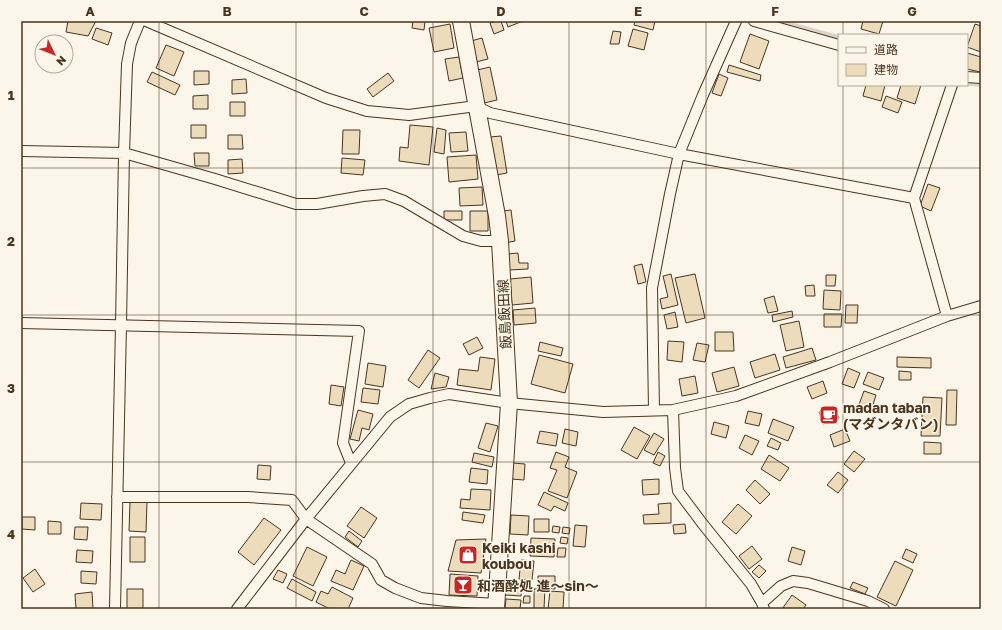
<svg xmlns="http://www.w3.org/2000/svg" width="1002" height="630" font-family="'Golos Text','Noto Sans JP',sans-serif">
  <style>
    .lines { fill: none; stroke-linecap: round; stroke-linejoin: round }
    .stream { stroke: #dcd4c6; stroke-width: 3.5 }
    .building { fill: #ecdcbc; stroke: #4a3520 }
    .street-casing { stroke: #4a3520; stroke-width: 12 }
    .primary-casing { stroke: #4a3520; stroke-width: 18 }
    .street { stroke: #fbf6e9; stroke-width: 10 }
    .primary { stroke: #fbf6e9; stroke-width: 16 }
    .grid { fill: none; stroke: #4a3520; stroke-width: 1; stroke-opacity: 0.55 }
    .labels { text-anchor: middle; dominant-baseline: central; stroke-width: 3; stroke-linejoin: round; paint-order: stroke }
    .street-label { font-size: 14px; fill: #4a3520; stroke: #fbf6e9 }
    .poi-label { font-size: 14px; font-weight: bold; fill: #4a3520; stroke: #fbf6e9; text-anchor: start }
    .neatline { fill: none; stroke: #4a3520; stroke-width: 1.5 }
    .grid-label { font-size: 13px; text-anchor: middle; font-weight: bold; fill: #4a3520 }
  </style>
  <rect width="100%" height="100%" fill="#fbf6e9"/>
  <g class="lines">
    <path class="stream" d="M780,21L839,37
      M967,84L981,85"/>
  </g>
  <path class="building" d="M68,21H96L88,36L66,32Z
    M413,21H425L424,30L412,28Z
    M496,21H501L504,30L494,34L490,23Z
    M506,21H523L508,27Z
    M635,21H655L653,30L634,25Z
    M863,21H883L879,34L861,29Z
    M450,24L454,48L434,52L429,28Z
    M975,24L981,26V52L967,47Z
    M96,28L112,33L108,45L92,39Z
    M633,29L648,33L644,50L628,46Z
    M613,31L621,32L619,44H610Z
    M750,34L769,41L759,69L740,62Z
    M482,38L488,59L476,62L471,41Z
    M166,45L184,52L174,76L156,68Z
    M967,53L981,57V69L980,72L967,69Z
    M459,57L463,78L449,81L445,59Z
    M729,65L761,75L760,81L727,72Z
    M490,67L497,100L484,103L477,70Z
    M194,71H209V84L194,85Z
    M152,72L180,85L175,95L147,82Z
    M388,73L394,81L373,97L367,89Z
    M719,74L728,78L721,96L712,93Z
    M246,79L247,93L232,94V80Z
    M866,85H885L881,101L863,96Z
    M901,85H921L915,104L897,98Z
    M208,95V109H193V96Z
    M886,96L902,102L898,113L882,107Z
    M230,102H245V116H230Z
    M191,125H206V138H191Z
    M410,125L433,127L429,165L399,161L400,147L408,148Z
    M437,128L446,130L444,154L434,152Z
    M343,130H360L359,154H342Z
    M466,132L468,151L451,152L449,133Z
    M228,135H242L243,149H228Z
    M501,136L507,173L496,175L490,137Z
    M194,153H209V166H195Z
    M476,155L478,179L449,182L447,157Z
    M342,158L365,160L363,175L341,173Z
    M242,159L243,173L228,174V160Z
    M928,184L940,188L931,211L920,206Z
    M482,187L483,205L460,206L459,188Z
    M511,210L515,241L505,243L502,211Z
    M444,211H462V220H444Z
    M470,211H488V231H470Z
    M518,253L519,263H528V269L509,270L508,254Z
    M642,264L646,282L638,284L634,266Z
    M671,274L678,305L662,309L660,299L668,297L663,276Z
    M695,274L705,318L686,323L675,278Z
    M826,275H836L835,286H826Z
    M531,277L533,303L512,305L510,279Z
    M814,285L815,296H806L805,286Z
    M824,290L841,291L840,310L823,309Z
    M774,296L778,311L768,313L764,299Z
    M846,305H858L857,323H845Z
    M535,308L536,323L514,325L513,310Z
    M792,311L793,317L773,322L772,315Z
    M675,312L678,327L667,329L664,315Z
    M824,314H842L841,327H824Z
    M799,321L804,347L786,351L780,325Z
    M715,332H733L734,351H715Z
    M477,337L483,348L469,355L463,344Z
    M668,341L684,342L682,362L667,360Z
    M540,342L563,348L561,356L538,351Z
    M697,343L709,345L705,362L693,360Z
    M812,348L816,360L786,368L783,357Z
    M428,350L440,358L419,388L408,380Z
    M775,354L780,370L755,378L750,362Z
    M539,355L573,364L565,393L531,384Z
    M480,357L495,359L491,390L457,385L459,369L478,371Z
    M897,357L931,358V368L897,367Z
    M368,363L386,366L383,387L365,384Z
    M734,367L739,386L717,392L712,373Z
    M848,368L860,373L854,388L842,384Z
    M899,371L911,372V380H899Z
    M868,372L884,378L879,390L863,384Z
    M435,373L449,377L446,387L431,389Z
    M695,376L698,393L682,396L679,379Z
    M823,381L827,393L812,399L807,387Z
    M331,385L344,387L341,406L329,404Z
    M363,388L380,390L378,404L361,402Z
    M947,390H957L956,425H946Z
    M864,391L876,395L871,411L858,407Z
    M923,397L942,398L940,436H921Z
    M834,406L839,418L823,424L819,412Z
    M358,410L373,414L369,430L362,428L359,441L350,439Z
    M748,411L762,414L759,426L745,423Z
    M773,419L794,427L788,441L768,433Z
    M714,422L729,426L726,438L711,434Z
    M486,423L498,426L490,452L478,448Z
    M634,427L650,436L637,459L621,450Z
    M565,429L578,432L576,446L562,443Z
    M845,429L850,441L834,447L830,435Z
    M540,431L558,434L556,446L537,443Z
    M654,433L664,439L654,455L644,450Z
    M745,435L759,441L752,455L739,448Z
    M771,438L781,443L778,450L767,446Z
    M924,442L941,443V454H924Z
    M854,451L865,459L854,472L844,464Z
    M556,452L569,457L565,467L577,472L567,498L548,491L557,470L550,468Z
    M658,452L665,456L660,466L653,463Z
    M474,453L494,457L492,467L472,462Z
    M769,455L789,468L780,481L761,469Z
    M513,463L525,464L524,480L511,479Z
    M258,465L271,466L270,480L257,479Z
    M471,468L488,470L487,484L469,482Z
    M838,472L848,480L838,493L827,485Z
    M659,479V494L643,495L642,480Z
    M755,480L770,494L760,504L746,490Z
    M471,489L491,490L490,510L460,508L461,499L470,500Z
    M544,492L568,503L565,511L554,506L551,511L538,505Z
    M130,502H147L146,532L129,531Z
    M81,503L102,504L101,520L80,519Z
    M671,503V523L644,524L643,515L659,514L658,504Z
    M738,504L752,516L736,534L722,522Z
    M361,507L377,518L364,538L347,526Z
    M463,512L485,515L483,523L462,520Z
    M511,515L529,516L528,535L510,534Z
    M22,517H35V530L22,529Z
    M264,518L281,530L254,565L238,552Z
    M534,519H549V532H534Z
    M48,521L61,522V534H48Z
    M685,524L686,533L674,534L673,525Z
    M575,525L587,526L585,547L573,546Z
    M553,526L560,527L559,533L552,532Z
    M75,527H88L87,540L74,539Z
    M563,527L570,528L569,534L562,533Z
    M349,531L362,541L358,547L345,537Z
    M130,537H145V562H130Z
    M561,537L568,538L567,544L560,543Z
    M531,538L555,539L554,557L530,556Z
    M486,539L481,573L448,571L456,540Z
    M752,546L762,559L749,569L739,556Z
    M307,547L327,557L313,586L293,576Z
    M792,547L805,551L801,565L788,561Z
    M558,548H566L565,557H557Z
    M906,549L917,554L913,563L902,558Z
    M77,550L93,551L92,563L76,562Z
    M351,560L364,566L353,590L331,581L336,570L345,574Z
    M521,560L534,561L532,580L519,579Z
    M895,561L913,570L896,606L877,597Z
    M759,565L766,571L759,578L752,572Z
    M35,569L45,584L33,592L23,578Z
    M278,570L287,574L283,583L273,579Z
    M81,571L97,572L96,584L81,583Z
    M450,574L478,576L477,596L449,595Z
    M538,576H555V589L545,588L544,609H534V589H538Z
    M292,579L316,592L312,601L287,588Z
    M853,582L868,588L865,594L850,588Z
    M506,583L522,585L521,596L505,595Z
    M332,587L353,598L348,609H330L316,602L321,591L328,594Z
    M127,589H143V609H127Z
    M550,591L564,592L563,609H548Z
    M92,592L93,609H76L75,594Z
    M792,595L806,605L803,609H782Z
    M524,596H530V603H523Z
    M506,599L521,600L520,609H505Z"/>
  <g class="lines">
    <g class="street-casing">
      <path id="street" d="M146,21L326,98L367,111L409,115L476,106L490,113L679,154L914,198
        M754,21L839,45
        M967,77L981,78
        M21,151L124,153L215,179L296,204H317L363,196L385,194L404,201L463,236L481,241H500
        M947,316L914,198L952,85
        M21,323L359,331L343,443L351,463
        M654,410L652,288L670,194L679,154L703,95L736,21
        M673,410L675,468L678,491L702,523L751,584L762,603L764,609
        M117,497H248L292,500L306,519L372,564L381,580L395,588L421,598L447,601L497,604
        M762,603L781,586L793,581L808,583L868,601L884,609
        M115,609L121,325L124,153L127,64L131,43L140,21
        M237,609L306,519L390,417L409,404L430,398L449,394L509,403L603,412L673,410L736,396L830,362L947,316L981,306"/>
    </g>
    <g class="primary-casing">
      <path id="primary" d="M461,21L497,216L500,241L509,403L496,609"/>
    </g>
    <use href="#street" class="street"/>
    <use href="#primary" class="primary"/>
  </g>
  <path class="grid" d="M159,21V609M296,21V609M433,21V609M569,21V609M706,21V609M843,21V35M843,85V609M21,168H981M21,315H981M21,462H981"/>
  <defs>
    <g id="cafe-square" transform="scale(1)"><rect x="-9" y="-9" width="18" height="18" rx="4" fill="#c62828" stroke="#fbf6e9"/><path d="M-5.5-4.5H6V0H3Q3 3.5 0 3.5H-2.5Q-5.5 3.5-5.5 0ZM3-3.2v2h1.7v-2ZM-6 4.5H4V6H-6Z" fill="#fff"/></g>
    <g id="shop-square" transform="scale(1)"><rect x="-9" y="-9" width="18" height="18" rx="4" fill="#c62828" stroke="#fbf6e9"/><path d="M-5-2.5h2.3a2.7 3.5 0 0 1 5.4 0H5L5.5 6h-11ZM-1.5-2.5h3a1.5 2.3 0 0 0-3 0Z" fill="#fff"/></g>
    <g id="bar-square" transform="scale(1)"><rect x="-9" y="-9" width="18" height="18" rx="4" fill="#c62828" stroke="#fbf6e9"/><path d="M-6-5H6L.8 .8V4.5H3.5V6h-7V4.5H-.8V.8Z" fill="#fff"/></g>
  </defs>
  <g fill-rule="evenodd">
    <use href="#cafe-square" x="829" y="415"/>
    <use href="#shop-square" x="468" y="555"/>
    <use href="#bar-square" x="463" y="585"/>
  </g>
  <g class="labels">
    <g class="street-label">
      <text transform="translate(504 314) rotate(-93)">飯島飯田線</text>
    </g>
    <g class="poi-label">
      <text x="843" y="407">madan taban<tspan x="843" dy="16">(マダンタバン)</tspan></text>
      <text x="482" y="547">Keiki kashi<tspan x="482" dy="16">koubou</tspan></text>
      <text x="477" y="585">和酒酔処 進〜sin〜</text>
    </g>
  </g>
  <rect width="1002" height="630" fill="none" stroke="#fbf6e9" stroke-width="44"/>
  <rect x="838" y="34" width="130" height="52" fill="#fbf6e9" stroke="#b4a999"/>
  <rect x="846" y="47" width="20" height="6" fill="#fbf6e9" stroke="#b4a999"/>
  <text x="874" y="54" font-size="12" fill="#4a3520">道路</text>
  <rect x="846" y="64" width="20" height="12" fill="#ecdcbc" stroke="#b4a999"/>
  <text x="874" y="74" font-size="12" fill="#4a3520">建物</text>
  <g transform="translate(54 54) rotate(133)"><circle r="19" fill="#fbf6e9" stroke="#b4a999"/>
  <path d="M0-3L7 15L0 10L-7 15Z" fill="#c62828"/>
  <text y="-6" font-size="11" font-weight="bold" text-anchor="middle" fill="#4a3520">N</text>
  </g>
  <rect x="22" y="22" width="958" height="586" class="neatline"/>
  <g class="grid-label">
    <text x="90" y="16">A</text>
    <text x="227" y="16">B</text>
    <text x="364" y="16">C</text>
    <text x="501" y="16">D</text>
    <text x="638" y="16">E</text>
    <text x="775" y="16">F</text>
    <text x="912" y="16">G</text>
    <text x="11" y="100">1</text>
    <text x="11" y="246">2</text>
    <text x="11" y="393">3</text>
    <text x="11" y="539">4</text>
  </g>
</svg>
